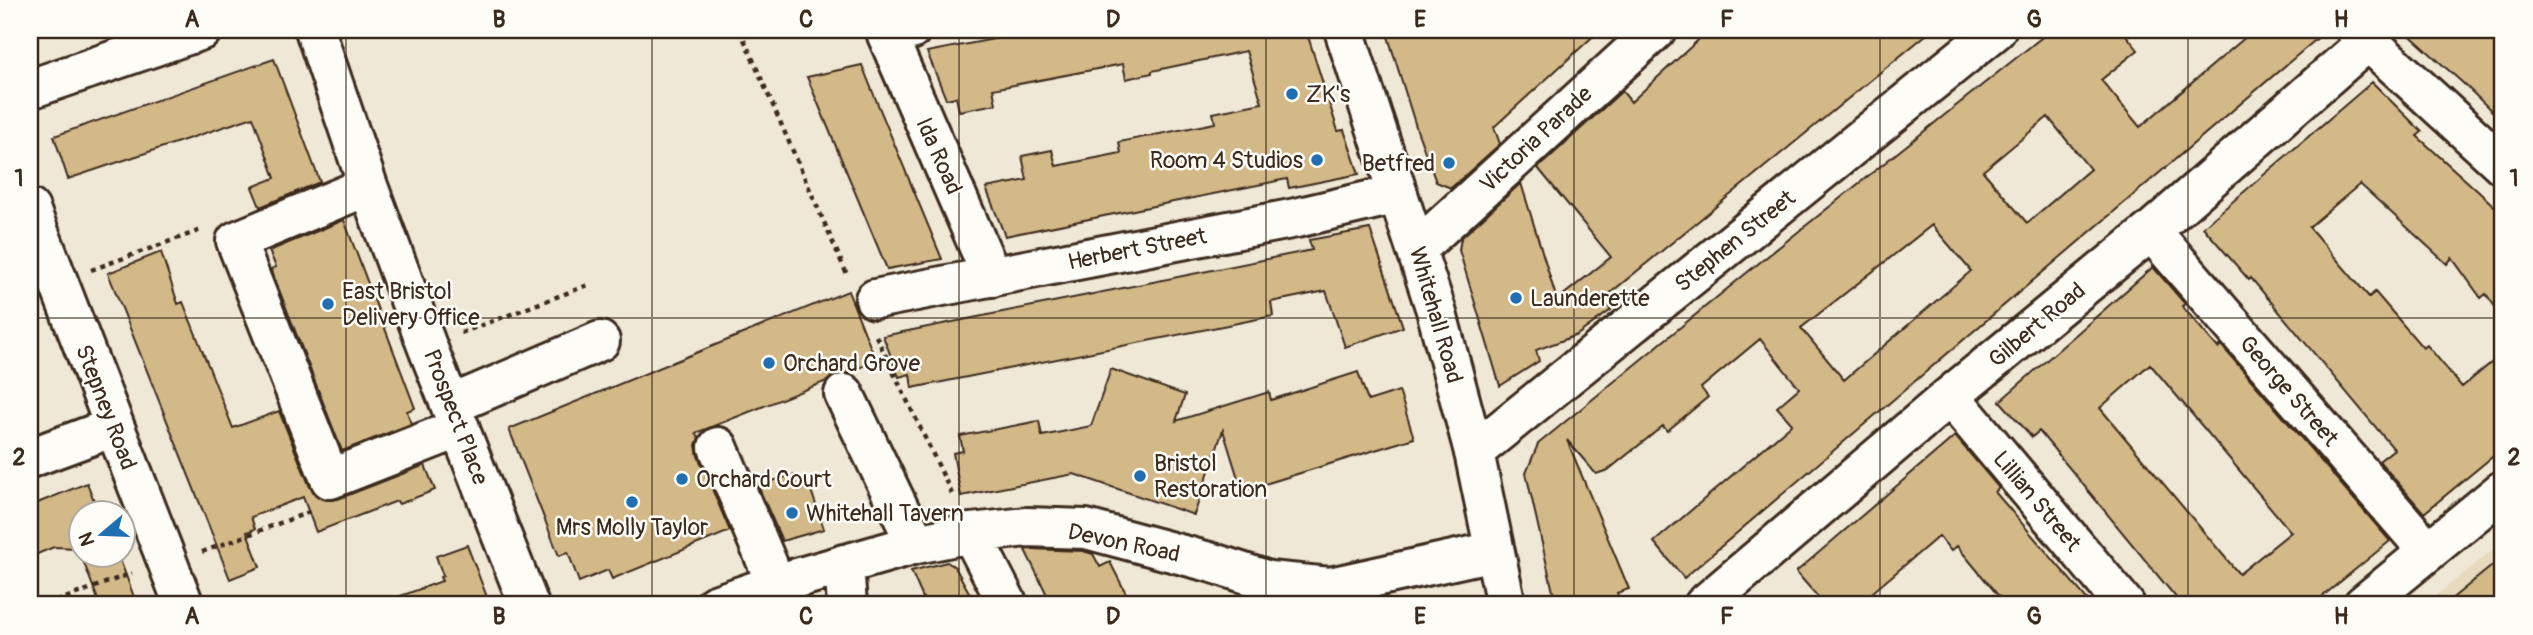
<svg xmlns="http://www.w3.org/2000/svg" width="2533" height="635" font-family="Pangolin,sans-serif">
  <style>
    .built { fill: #e7dabf }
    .building { fill: #d3b888; stroke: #3b2a1e; stroke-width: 2; fill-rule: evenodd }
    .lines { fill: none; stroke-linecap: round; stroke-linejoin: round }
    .minor-casing { stroke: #3b2a1e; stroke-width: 44 }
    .major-casing { stroke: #3b2a1e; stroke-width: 44 }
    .path { stroke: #3b2a1e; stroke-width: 4.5; stroke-dasharray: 5 5; stroke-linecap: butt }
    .minor { stroke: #fdfcf7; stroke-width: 38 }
    .major { stroke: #fdfcf7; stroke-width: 38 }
    .grid { fill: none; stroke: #3b2a1e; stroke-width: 2; stroke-opacity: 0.55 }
    .poi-dot { fill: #1f6fb2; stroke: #fdfcf7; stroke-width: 2.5 }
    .labels { text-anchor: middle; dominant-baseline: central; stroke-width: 5; stroke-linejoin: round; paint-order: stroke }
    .poi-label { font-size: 23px; fill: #3b2a1e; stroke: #fdfcf7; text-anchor: start }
    .street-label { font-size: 23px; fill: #3b2a1e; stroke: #fdfcf7 }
    .neatline { fill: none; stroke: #3b2a1e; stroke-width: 2.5 }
    .grid-label { font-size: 23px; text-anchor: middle; font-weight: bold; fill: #3b2a1e }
  </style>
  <rect width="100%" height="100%" fill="#f0e8d6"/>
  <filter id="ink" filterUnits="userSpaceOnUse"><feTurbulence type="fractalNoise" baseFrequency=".0143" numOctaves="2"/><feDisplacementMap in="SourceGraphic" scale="14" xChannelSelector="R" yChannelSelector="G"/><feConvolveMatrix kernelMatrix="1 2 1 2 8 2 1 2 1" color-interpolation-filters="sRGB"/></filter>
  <g filter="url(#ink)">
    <path class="built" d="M2503,541V605H2425Z"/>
    <path class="building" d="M1040,30H1306L1338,131L1344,130L1359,174L1289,188L1287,179L1005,236L986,188L1027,180L1022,156L1052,150L1056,166L1121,153L1119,142L1215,123L1213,113L1262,103L1246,51L1152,71V73L1126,79L1123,64L993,89L996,104L959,111L956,97L946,99L927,52Z
      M1386,30H1600L1494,127L1500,144L1451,188L1436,182L1417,130Z
      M1709,30H1932L1603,299L1611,310L1577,335L1536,350L1539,361L1500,386L1459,250L1461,238L1521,183L1557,300L1611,257L1538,168L1622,91L1631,102Z
      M2051,30H2122L2138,50L2101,80L2140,127L2254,30H2327L1684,578L1654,542L1792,424L1777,407L1799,388L1760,339L1701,388L1708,397L1667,431L1663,426L1608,470L1596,474L1567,440L1629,589L1617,593L1621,605H1556L1526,473L1538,444L1744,275ZM2048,117L2090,169L2027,223L1983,171ZM1932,225L1971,271L1844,380L1801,328Z
      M2404,30H2503V122L2465,85Z
      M274,59L320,182L260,207L252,187L275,178L253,117L68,179L54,136Z
      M862,65L874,95L942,259L887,269L807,77Z
      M2372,82L2422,132L2417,136L2503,214V318L2486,294L2481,298L2452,258L2447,264L2360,184L2309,227L2369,297L2375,292L2423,348L2427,345L2462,387L2503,353V448L2424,513L2379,461L2394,449L2251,278L2249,280L2203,227Z
      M344,220L415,408L407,411L411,424L342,451L271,269L276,267L269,251Z
      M1370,229L1403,327L1345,347L1326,291L1271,302L1273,316L912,388L910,374L899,377L883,336L1312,250L1309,240Z
      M161,252L178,304L183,302L233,428L279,411L310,487L316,496L326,500L338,499L425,465L435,490L399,504L397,501L316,532L303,497L251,517L255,529L247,532L260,567L230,579L108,273Z
      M2153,267L2185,304L2182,306L2218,348L2221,345L2390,541L2312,605H2182L2039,431L2032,437L2000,401ZM2150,364L2291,532L2239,574L2100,408Z
      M848,291L876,361L847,373L835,374L827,381L696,433L699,438L696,445L698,456L730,531L612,579L608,570L579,582L568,552L559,556L509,429Z
      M1111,369L1185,395L1176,421L1269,392L1271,400L1358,372L1368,401L1399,391L1414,438L1242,491L1223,430L1194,515L1074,474L961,496L953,453L963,451L960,436L1039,421L1042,436L1091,426Z
      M1955,436L1999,488L1995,492L2092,605H2006L1957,546L1951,551L1939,536L1873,592L1884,605H1825L1796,572Z
      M770,474L772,481L793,475L799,491L810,487L824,529L782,541L755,479Z
      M87,483L99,513H80V554L78,548L54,547L30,557V506Z
      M467,545L490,605H385L384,602L442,581L440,577L443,576L436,556Z
      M1029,549L1083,551L1093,554L1100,567L1110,562L1132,605H1052L1025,550Z
      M81,555H115L116,558L119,557L137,605H100Z
      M2503,557V605H2444Z
      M947,562L955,567L976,605H926L911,571Z"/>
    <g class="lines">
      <g class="minor-casing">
        <path id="minor" d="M315,30L368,186L427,346L529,605
          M911,30L887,35L992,277
          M2356,30L2503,165
          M30,89L202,30
          M368,186L236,241L330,479L460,428
          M30,209L184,605
          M2151,231L2428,551
          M1417,249L1656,30
          M875,299L1296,218L1398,194
          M844,394L916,544
          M1950,396L2125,605
          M451,405L600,341
          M718,447L776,584
          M1474,452L1996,30
          M30,458L114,427
          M971,533L1008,605
          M844,564L847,605
          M715,605L776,584L916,544L971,533L1027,527L1086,529L1213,563L1269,581L1330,587L1494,551
          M1704,605L1950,396L2151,231L2367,42
          M2363,605L2503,490"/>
      </g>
      <g class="major-casing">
        <path id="major" d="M1344,30L1436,310L1474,452L1506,605"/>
      </g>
      <path class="path" d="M740,30L848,277
        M91,270L201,230
        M461,333L588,285
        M876,336L954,498
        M202,552L312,511
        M47,605L132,573"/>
      <use href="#minor" class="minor"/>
      <use href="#major" class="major"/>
    </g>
  </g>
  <path class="grid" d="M346,30V605M652,30V605M959,30V605M1266,30V605M1574,30V605M1880,30V605M2188,30V605M30,318H2503"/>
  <g class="poi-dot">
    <circle cx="1292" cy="94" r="7"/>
    <circle cx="1317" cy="160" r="7"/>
    <circle cx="1449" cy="163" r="7"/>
    <circle cx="1516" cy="298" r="7"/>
    <circle cx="328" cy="304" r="7"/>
    <circle cx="769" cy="363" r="7"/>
    <circle cx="1140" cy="476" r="7"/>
    <circle cx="682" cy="479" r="7"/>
    <circle cx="632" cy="502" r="7"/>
    <circle cx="792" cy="513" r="7"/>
  </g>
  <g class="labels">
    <g class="poi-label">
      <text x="1306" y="94">ZK's</text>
      <text x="1303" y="160" text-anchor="end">Room 4 Studios</text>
      <text x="1435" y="163" text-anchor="end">Betfred</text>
      <text x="342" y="291">East Bristol<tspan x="342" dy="26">Delivery Office</tspan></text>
      <text x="1530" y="298">Launderette</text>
      <text x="783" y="363">Orchard Grove</text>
      <text x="1154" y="463">Bristol<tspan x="1154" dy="26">Restoration</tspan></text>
      <text x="696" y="479">Orchard Court</text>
      <text x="806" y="513">Whitehall Tavern</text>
      <text x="632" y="527" text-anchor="middle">Mrs Molly Taylor</text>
    </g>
    <g class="street-label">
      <text transform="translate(1536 139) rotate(-43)">Victoria Parade</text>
      <text transform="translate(939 156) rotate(66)">Ida Road</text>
      <text transform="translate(1735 241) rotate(-39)">Stephen Street</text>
      <text transform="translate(1137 249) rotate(-11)">Herbert Street</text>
      <text transform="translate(1436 315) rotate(74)">Whitehall Road</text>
      <text transform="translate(2037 325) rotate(-40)">Gilbert Road</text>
      <text transform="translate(2289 391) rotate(49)">George Street</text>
      <text transform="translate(106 407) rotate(69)">Stepney Road</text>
      <text transform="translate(456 417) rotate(69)">Prospect Place</text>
      <text transform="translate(2037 501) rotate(50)">Lillian Street</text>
      <text transform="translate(1124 543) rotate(12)">Devon Road</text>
    </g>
  </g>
  <rect width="2533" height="635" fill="none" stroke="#fdfcf7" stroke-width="77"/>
  <g transform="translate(102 534) rotate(251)"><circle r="33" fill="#fdfcf7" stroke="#afa8a0" stroke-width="2"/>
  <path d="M0-5L12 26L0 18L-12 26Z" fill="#1f6fb2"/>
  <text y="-10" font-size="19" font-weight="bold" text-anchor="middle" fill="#3b2a1e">N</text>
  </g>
  <rect x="38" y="38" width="2456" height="558" class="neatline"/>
  <g class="grid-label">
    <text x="192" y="27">A</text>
    <text x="499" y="27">B</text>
    <text x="806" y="27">C</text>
    <text x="1113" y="27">D</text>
    <text x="1420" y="27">E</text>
    <text x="1727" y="27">F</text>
    <text x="2034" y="27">G</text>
    <text x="2341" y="27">H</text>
    <text x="19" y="186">1</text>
    <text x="2514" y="186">1</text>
    <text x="19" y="465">2</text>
    <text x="2514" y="465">2</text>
    <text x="192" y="624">A</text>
    <text x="499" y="624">B</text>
    <text x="806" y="624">C</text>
    <text x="1113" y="624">D</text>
    <text x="1420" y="624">E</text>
    <text x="1727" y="624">F</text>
    <text x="2034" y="624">G</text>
    <text x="2341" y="624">H</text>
  </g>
</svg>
